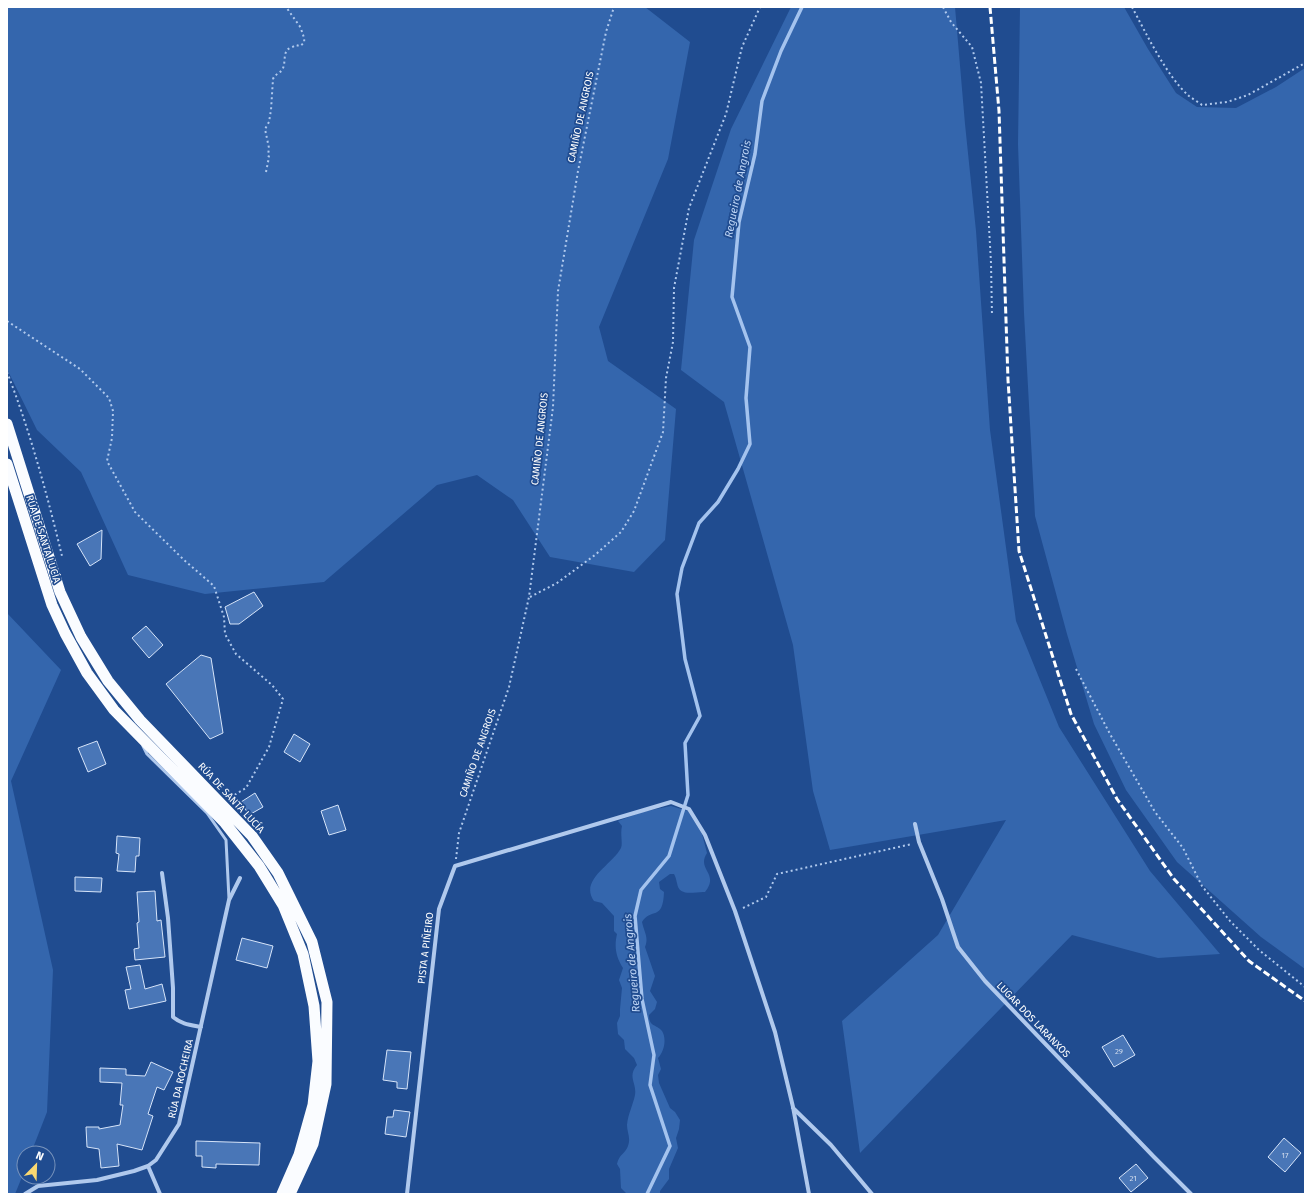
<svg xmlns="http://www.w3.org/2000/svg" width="1312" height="1201" font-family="'Fira Sans',sans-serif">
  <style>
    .green { fill: #3466ad }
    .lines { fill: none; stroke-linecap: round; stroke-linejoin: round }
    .stream { stroke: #a4c3ee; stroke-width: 3.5 }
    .building { fill: #4976b7; stroke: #d6e4f9 }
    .path { stroke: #b0c9ed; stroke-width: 2; stroke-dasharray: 2 3; stroke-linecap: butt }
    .service { stroke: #b0c9ed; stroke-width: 3 }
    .minor { stroke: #b0c9ed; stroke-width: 4 }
    .trunk { stroke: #fafcff; stroke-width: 11 }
    .rail { stroke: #fff; stroke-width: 3; stroke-dasharray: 7 3; stroke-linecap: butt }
    .labels { text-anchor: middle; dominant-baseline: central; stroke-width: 3.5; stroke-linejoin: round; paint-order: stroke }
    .number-label { font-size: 8px; fill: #d2dded }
    .street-label { font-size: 10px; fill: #fff; stroke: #204c90 }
    .water-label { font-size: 11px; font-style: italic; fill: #bcd3f4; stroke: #204c90 }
  </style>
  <rect width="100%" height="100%" fill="#204c90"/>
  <path class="green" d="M7,7H645L690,42L668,159L599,327L608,361L676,409L665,540L634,572L550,557L513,500L477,475L437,485L324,582L205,594L128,575L81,472L37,430L7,369Z
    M791,7H955L965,124L976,231L990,430L1016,621L1059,727L1150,871L1220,954L1158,958L1072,935L860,1153L842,1021L938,935L1006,820L830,850L813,791L793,645L724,402L681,370L694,240L731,129Z
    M1020,7H1124L1148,49L1176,93L1197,107L1236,108L1276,87L1305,68V969L1261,937L1177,862L1126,790L1094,724L1067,634L1035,516L1024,313L1018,144Z
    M7,613L61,670L11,781L53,970L47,1112L31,1153H24V1172L15,1194H7Z
    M671,806L688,811L702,834L707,853C696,870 720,873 705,892C696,891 679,898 677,883C676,879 676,878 674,874H670L659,882L660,889L664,892C663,922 651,907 642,922C644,932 649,937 645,947L655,976L650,991L657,1002L655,1009L649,1015C649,1027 656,1024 662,1031C667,1039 664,1052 658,1058L661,1069L658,1075L659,1083L670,1108L675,1112L680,1120L679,1129L676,1138L678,1148L669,1169V1179L660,1191V1194H627L621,1188L620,1169L617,1164C619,1154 626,1153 628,1146C631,1138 627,1132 627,1125C628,1114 633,1105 635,1095C637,1083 627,1077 637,1065L634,1058L625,1049L624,1040L618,1034L617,1023L620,1016V1009L622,988L619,980L623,968C616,957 614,947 617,934L614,931V916L602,903L594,901C579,880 612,865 621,848C623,843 620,834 622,826L618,821L642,812Z"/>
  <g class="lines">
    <path class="stream" d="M647,1194L670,1146L650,1085L654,1055L642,999L635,916L641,890L669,856L688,795L685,743L700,716L685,659L677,594L682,568L699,523L718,502L738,469L750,444L746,398L750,347L732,297L739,222L755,154L762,101L781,51L802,7"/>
  </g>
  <path class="building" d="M102,530L101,559L90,566L77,544Z
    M254,592L263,606L239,624H230L225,607Z
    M146,626L163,645L149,658L132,638Z
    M201,655L211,658L223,733L210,739L166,684Z
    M294,734L310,744L300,762L284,752Z
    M97,741L106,764L88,772L78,748Z
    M255,793L263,807L249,815L241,802Z
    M338,805L346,830L329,835L321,811Z
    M117,836L140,838L139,856H136L135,872L117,871L119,854L116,853Z
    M75,877L102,878L101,892L75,891Z
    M155,891L157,921L161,920L165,957L135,960L134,949L139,948L137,923L139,922L137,892Z
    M242,938L273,946L267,968L236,960Z
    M140,965L145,989L162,984L166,1001L129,1009L125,990L131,989L126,967Z
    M1123,1035L1135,1055L1114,1067L1102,1047Z
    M387,1050L411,1052L407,1089L397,1088V1082L383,1080Z
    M151,1062L173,1072L164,1090L157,1087L148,1114L153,1116L142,1150L117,1144L119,1166L101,1168L99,1149L87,1147L86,1127H99V1129L120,1125L123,1105H120L122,1083L100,1082V1068L126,1069V1075L145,1076Z
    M394,1110L410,1112L406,1137L385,1134L387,1117H393Z
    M1284,1138L1301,1153L1285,1172L1268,1157Z
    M196,1141L260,1143L259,1165L216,1164V1168L202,1167V1156H196Z
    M1136,1164L1148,1178L1131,1192L1119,1178Z"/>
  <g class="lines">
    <path class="path" d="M943,7L951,22L972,47L981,83L991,263L992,316
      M1132,7C1146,33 1167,77 1189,96C1193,99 1198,102 1202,105L1227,102L1248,95L1305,63
      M266,172L269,157L268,155L269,148L265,129L269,122L271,110L273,79C275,74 279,74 282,70C286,64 283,56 287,50C289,48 293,47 296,45L300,46L304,43C305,37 302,34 301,28L286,7
      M7,321L80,369L109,398L113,411L112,438L107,461L135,512L184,560L214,586L224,617L225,634L236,654L272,685L283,699L269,747L246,788L231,797
      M7,372C30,431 47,494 62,556H61
      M530,597L557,583L595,555L621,532L634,511L663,432L666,378L673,342L674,288L689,208L726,114L742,47L760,7
      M1076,669L1110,734L1155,812L1183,848L1202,886L1230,921L1259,950L1305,987
      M456,859L459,833L509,687L529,597L553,407L558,291L578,171L606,32L614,7
      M743,908L766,897L777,874L912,844"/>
    <path class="service" d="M143,746L147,754L207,813L226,840L229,899"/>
    <path class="minor" d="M915,824L919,842L942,899L958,947L985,981L1154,1157L1191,1194
      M162,873L168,918L173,988V1017C181,1024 191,1025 201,1027
      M793,1108L831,1145L872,1194
      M148,1166L160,1194
      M25,1194L38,1186L97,1180L134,1171L148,1166L156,1160L179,1124L229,900L240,878
      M407,1194L439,909L455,866L671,802L689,809L705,835L735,911L775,1032L793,1107L809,1194"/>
    <path class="trunk" d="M7,424L60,592L81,637L108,681L140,720L252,836L278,873L312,942L327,1002L326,1084L313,1144L290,1194
      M7,464L52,605L65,633L87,673L114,710L225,823L259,866L283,905L303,954L314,1006L318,1061L313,1105L299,1155L282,1194"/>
    <path class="rail" d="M990,7L999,111L1008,380L1019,551L1071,714L1117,799L1174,879L1249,961L1305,1001"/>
  </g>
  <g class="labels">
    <g class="number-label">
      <text x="1119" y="1051">29</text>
      <text x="1285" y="1155">17</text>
      <text x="1133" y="1178">21</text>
    </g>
    <g class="street-label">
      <text transform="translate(581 117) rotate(-78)">CAMIÑO DE ANGROIS</text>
      <text transform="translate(540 439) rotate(-84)">CAMIÑO DE ANGROIS</text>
      <text transform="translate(43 539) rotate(72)">RÚA DE SANTA LUCÍA</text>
      <text transform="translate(478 753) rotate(-71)">CAMIÑO DE ANGROIS</text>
      <text transform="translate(231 798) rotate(47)">RÚA DE SANTA LUCÍA</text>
      <text transform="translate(426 948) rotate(-83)">PISTA A PIÑEIRO</text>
      <text transform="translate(1033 1020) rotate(46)">LUGAR DOS LARANXOS</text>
      <text transform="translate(181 1079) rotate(-77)">RÚA DA ROCHEIRA</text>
    </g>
    <g class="water-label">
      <text transform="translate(738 189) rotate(-79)">Regueiro de Angrois</text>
      <text transform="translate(632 963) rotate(-95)">Regueiro de Angrois</text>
    </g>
  </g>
  <rect width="1312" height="1201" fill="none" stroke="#ffffff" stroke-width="16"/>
  <g transform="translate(36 1165) rotate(23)"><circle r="19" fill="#204c90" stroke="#7994bc"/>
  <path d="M0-3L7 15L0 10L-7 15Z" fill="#fad871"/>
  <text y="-6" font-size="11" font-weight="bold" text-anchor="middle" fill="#ffffff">N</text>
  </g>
</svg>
